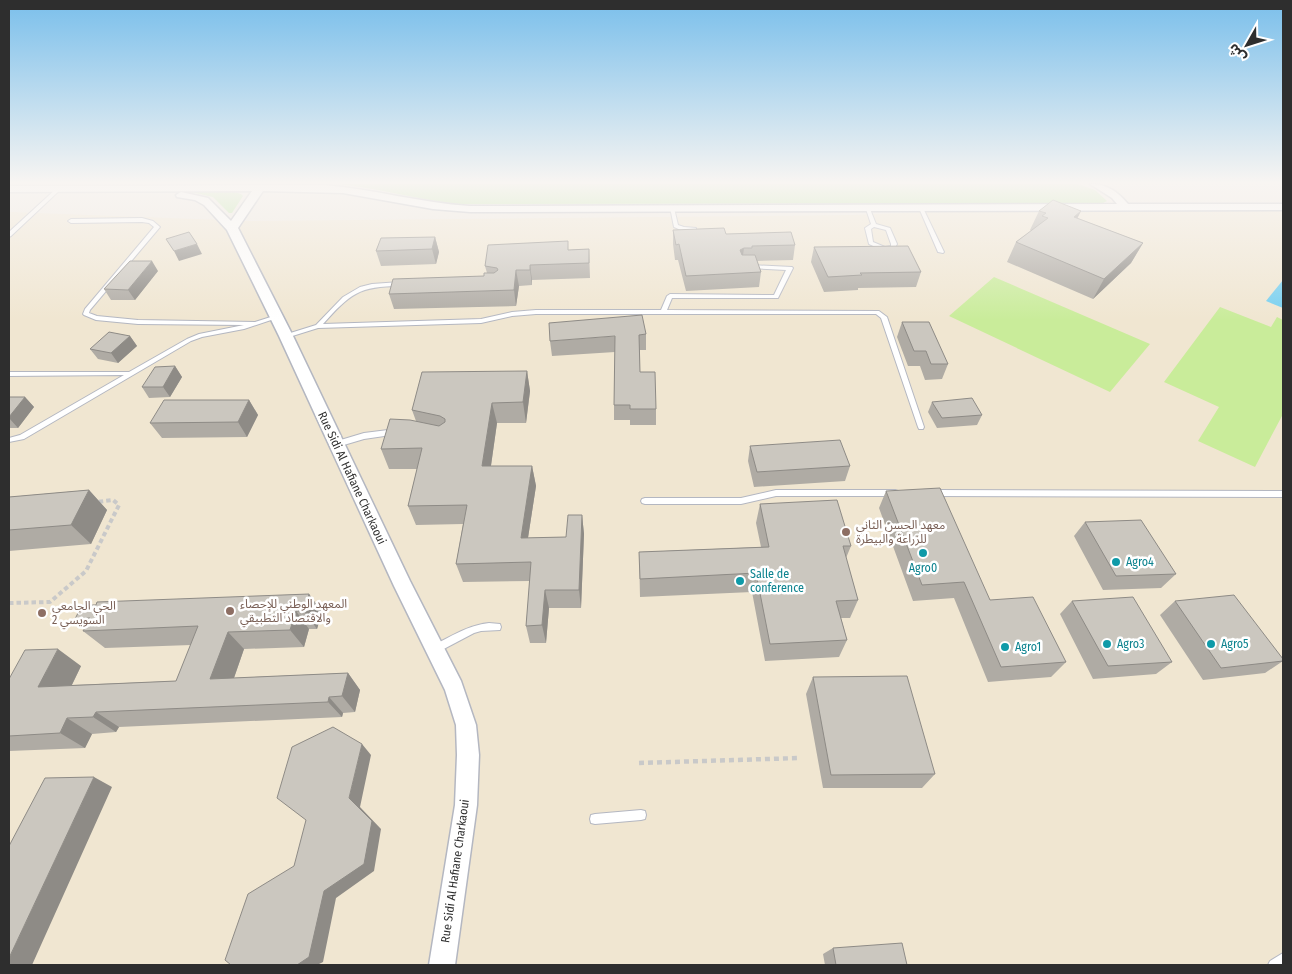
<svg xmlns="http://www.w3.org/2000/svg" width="1292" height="974" font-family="'Fira Sans Condensed','Noto Sans Arabic',sans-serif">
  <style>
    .education { fill: #f0e6d1 }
    .green { fill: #b6e59e }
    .pitch { fill: #c9ec9a }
    .water { fill: #75cff0 }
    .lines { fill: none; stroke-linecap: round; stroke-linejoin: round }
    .lane-casing { stroke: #b4b7c1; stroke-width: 2 }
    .street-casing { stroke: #b4b7c1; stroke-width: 3 }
    .path-far1 { stroke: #c9c9c9; stroke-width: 4; stroke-dasharray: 4.5 3; stroke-linecap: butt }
    .path { stroke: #c9c9c9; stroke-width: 4.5; stroke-dasharray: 5 4; stroke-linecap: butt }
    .lane { fill: #fff; fill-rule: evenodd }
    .street { fill: #fff; fill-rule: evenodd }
    .wall { fill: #afaba4 }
    .shaded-wall { fill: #8e8b86 }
    .building { fill: #cbc7bf; stroke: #8e8b86 }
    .education-dot { fill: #8d6e63; stroke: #fff; stroke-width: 2 }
    .culture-dot { fill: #0f9aa8; stroke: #fff; stroke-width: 2 }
    .labels { text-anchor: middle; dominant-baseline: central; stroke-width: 5; stroke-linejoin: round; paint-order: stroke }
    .street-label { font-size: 12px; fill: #2e2e2e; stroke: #fff }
    .education-label { font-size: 12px; fill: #785e54; stroke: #fff; text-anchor: start }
    .culture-label { font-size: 12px; fill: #0d838f; stroke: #fff; text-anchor: start }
  </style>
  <rect width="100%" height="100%" fill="#efe9e1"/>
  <path class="education" d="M1283,203V965H9V212L249,221L852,215L1132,204Z"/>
  <path class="green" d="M337,184H1078L1095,190L1107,201L1103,203L460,204C418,200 379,188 337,184Z
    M191,192H235L241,194L243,196L232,213H229L213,197Z"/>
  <path class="pitch" d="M994,277L1150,344L1110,392L949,316Z
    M1220,307L1271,327L1277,317L1283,320V414L1255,467L1198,441L1219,407L1164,382Z"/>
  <path class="water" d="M1283,280V308L1266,301Z"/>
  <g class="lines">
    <g class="lane-casing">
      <path id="lane" d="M57,188L61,189L11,236L9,237V232Z
        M670,207L674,208L678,225L684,227L696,228V230L683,231L674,227Z
        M919,207L923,208L944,252L943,253L938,252L919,208Z
        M866,208L870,209L876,224L890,228L897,244L895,248L884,251L869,244L865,228L871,224L866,209ZM874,227L886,230L891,244V246L885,247L873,242L871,229Z
        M142,218L153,221L160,227L90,310L89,313L97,316L138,320L255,322L277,315L280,317L244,329L202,337L191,341L24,439L9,442V438L20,435L124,375L9,376V372H129L187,339L199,334L244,325L138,324L96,320L84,315L83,314L85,309L154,227L149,223L142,222L71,223L68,221L71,219Z
        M751,265L792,267L793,268L778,298H672L667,310L879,311L887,317L924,427L923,429H919L918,427L881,318L876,314H536L512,316L481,323L318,328L286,338L283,336L284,335L316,325L343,297L360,287L372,284L400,282L403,284L400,286C359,286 350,294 323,324L481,319L512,312L536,310H661L667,296L670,294L774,295L786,270L749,268L748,267Z
        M396,429L400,432L398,434L364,439L337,447L333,444L334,442L364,433Z
        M776,490H895L898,491L899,493L898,495L895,496H776L741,504H645L642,503L641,501L642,499L645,498H741Z
        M934,490L1283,491V497L934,496L931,495L930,493L931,491Z
        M489,623L500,624L501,627L500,630L481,631L474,633L438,652L435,653L432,652L431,649L432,646C450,637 468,625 489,623Z
        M641,810L645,811L646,815L645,819L641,820L595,824L591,823L590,819L591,815L595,814Z
        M1283,953V965H1268L1270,961Z"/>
    </g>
    <g class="street-casing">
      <path id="street" d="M1090,184C1107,184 1117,191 1128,204H1283V210L470,212L433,209L343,193L263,191L238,228L293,336L410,581L461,681L476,725L479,755L477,805L455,965H429L455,805L457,755L456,725L445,690L394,586L279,336L227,230L204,205L195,200L177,197L176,195L181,192L208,198L231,221L252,191L9,192V186L324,185C373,189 421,203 470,206L1117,204L1112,198Z"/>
    </g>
    <path class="path-far1" d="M9,603L50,602L86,571L119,505L113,500L96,502"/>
    <path class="path" d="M639,763L800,758"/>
    <use href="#lane" class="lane"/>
    <use href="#street" class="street"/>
  </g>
  <path class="wall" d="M1039,211H1081L1077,218L1143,243L1131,263L1093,299L1007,262L1016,242L1031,231L1030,230Z
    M673,230L726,234L795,245L793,260L757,261L761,272L759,287L686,291L678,260H675L673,244Z
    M435,237L439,252L436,264L381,266L376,251Z
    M814,247L921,272L916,287L858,288V290L824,292L811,262Z
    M589,249L590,278L532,280V285L519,286L516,306L394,309L389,294L484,276L487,273L485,266L569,250Z
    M158,271L135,300H111L104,289Z
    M902,322L948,364L942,379L925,380L920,366H908L897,337Z
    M646,334V350H640V372L656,409V425H630V420H614V405L615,352L552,356L550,341Z
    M130,336L137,346L118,363L98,359L90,349Z
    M175,366L182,377L170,397L149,398L142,387Z
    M527,371L530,391L526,423H497L491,466H532L536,486L528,538L566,537L582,515L584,534L581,608H549L546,643H530L526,626L530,581L463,582L456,564L463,524L416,525L408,506L417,469H389L381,449L416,421L412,410Z
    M9,397H25L34,407L18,428H9Z
    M249,400L258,415L247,437L162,438L150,423Z
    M932,402L982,415L977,425L937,428L928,412Z
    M750,446L850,466L845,481L754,487L748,461Z
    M89,490L107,510L91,544L9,551V497Z
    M886,491L990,600L1066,662L1051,677L988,682L954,598L913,601L879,508Z
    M760,504L851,546L846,558L858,600L850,618H841L847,640L839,657L765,661L752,592L640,597L639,552L761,547L756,523Z
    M1085,522L1176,574L1161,588L1103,590L1074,536Z
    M309,594L322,612L317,629H309L304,647L244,649L234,678L348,673L360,690L355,712L343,713L342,717L119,727L116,732L92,734L85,748L9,751V679L81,666L72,685L176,681L191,645L105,648L83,631L85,627L75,619Z
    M1072,601L1172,662L1156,674L1093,679L1060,614Z
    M1175,601L1283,659V661L1265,673L1203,680L1160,615Z
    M813,677L935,774L922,788H823L806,694Z
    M833,948L907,965H825L823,954Z"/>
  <path class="shaded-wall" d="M1081,211L1071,231L1074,217Z
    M435,237L439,252L436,264L432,249Z
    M1143,243L1131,263L1093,299L1104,279Z
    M197,244L202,254L179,261L174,251Z
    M744,248L742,263L740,250Z
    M152,261L158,271L135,300L128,290Z
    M530,265L532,280V285L530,270Z
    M516,270L519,286L516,306L514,290Z
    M130,336L137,346L118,363L111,353Z
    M175,366L182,377L170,397L163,387Z
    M527,371L530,391L526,423L523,402Z
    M25,397L34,407L18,428L9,418V417Z
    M249,400L258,415L247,437L238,422Z
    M492,403L497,423L488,486L482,466Z
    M532,466L536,486L525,557L521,538Z
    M89,490L107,510L91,544L71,525Z
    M582,515L584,534L581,608L579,590Z
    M545,590L549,608L546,643L542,625Z
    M309,594L322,612L317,629L304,611Z
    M296,611L309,629L304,647L290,630Z
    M228,632L244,649L228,695L210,679Z
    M58,649L81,666L63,703L38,687Z
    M348,673L360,690L355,712L342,696Z
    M329,697L343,713L342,717L328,702Z
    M96,712L119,727L116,732L93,717Z
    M67,718L92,734L85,748L60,733Z
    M362,744L371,755L360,807L381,829L374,871L336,898L323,962L317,965H297L324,891L349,798Z
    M94,777L112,787L32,965H9V958Z"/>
  <path class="building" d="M1053,200L1081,211L1074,217L1143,243L1104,279L1016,242L1048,218L1042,216L1046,213L1039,211Z
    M724,228L726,234L791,232L795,245L752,246V248H744L740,250L742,255H755L761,272L686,276L679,244L676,245L673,230Z
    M189,232L197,244L174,251L166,239Z
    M435,237L432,249L376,251L381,238Z
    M568,241V250L589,249V263L530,265V270H516L514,290L389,294L393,279L484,276V273H494L498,270L497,268L485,266L488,245Z
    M908,246L921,272L860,273L862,275L828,277L814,247Z
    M130,261H152L128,290L104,289Z
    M642,315L646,334L639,335L640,372H655L656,409H630V405H614L615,336L550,341L549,323Z
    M902,322H929L948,364H931L926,351H914Z
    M109,332L130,336L111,353L90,349Z
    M175,366L163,387H142L155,367Z
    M527,371L523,402L492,403L482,466H532L521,538L566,537L568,515H582L579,590H545L542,625L526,626L531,562L456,564L467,505L408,506L422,448L381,449L390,419L410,420L439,426L445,422V419L440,416L412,410L422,372Z
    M9,397H25L9,417Z
    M972,398L982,415L942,418L932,402Z
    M164,400H249L238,422L150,423Z
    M840,440L850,466L757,472L750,446Z
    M940,488L990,600L1033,597L1066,662L1001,667L964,582L922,585L886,491Z
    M89,490L71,525L9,530V497Z
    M837,500L851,546H843L858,600L836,601L847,640L770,644L756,573L640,579L639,552L769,547L760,504Z
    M1141,520L1176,574L1116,576L1085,522Z
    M309,594L304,611H296L290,630L228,632L210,679L348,673L342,696L329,697L328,702L96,712L93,717L67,718L60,733L9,736V679L25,650L58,649L38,687L176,681L198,626L83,631L90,618L75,619L82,605H96L97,602Z
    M1234,595L1283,659V661L1221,668L1175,601Z
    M1133,597L1172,662L1108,666L1072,601Z
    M907,676L935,774L831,775L813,677Z
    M333,727L362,744L349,798L372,821L364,864L324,891L309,957L297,965H231L225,960L248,894L294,866L306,820L277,798L292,747Z
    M94,777L9,958V846L45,778Z
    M902,943L907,965H836L833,948Z"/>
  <linearGradient id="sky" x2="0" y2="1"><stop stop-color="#7abfeb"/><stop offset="0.57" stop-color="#f8f5f2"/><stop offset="1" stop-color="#f8f5f2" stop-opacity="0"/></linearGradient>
  <rect width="1292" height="320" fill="url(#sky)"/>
  <g class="education-dot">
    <circle cx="846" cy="532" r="5"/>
    <circle cx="230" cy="611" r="5"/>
    <circle cx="42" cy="613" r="5"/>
  </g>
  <g class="culture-dot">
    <circle cx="923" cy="553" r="5"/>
    <circle cx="1116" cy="562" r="5"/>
    <circle cx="740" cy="581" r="5"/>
    <circle cx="1107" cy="644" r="5"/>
    <circle cx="1211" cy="644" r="5"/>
    <circle cx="1005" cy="647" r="5"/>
  </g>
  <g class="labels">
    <g class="street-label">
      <text transform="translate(352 478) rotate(65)">Rue Sidi Al Hafiane Charkaoui</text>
      <text transform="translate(455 871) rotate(-82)">Rue Sidi Al Hafiane Charkaoui</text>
    </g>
    <g class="education-label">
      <text x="856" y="525">معهد الحسن الثاني<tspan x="856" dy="14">للزراعة والبيطرة</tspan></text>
      <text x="240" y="604">المعهد الوطني للإحصاء<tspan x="240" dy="14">والاقتصاد التطبيقي</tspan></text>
      <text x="52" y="606">الحي الجامعي<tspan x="52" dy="14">السويسي 2</tspan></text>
    </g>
    <g class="culture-label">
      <text x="1126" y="562">Agro4</text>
      <text x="923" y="568" text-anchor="middle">Agro0</text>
      <text x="750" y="574">Salle de<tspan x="750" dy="14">conference</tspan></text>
      <text x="1117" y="644">Agro3</text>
      <text x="1221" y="644">Agro5</text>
      <text x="1015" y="647">Agro1</text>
    </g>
  </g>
  <rect width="1292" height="974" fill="none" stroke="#2e2e2e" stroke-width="20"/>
  <g transform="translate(1247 45) rotate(231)" stroke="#ffffff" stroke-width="4" paint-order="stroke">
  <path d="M0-4L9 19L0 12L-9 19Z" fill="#2e2e2e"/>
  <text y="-8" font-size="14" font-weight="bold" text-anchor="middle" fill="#2e2e2e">ش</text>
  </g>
</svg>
